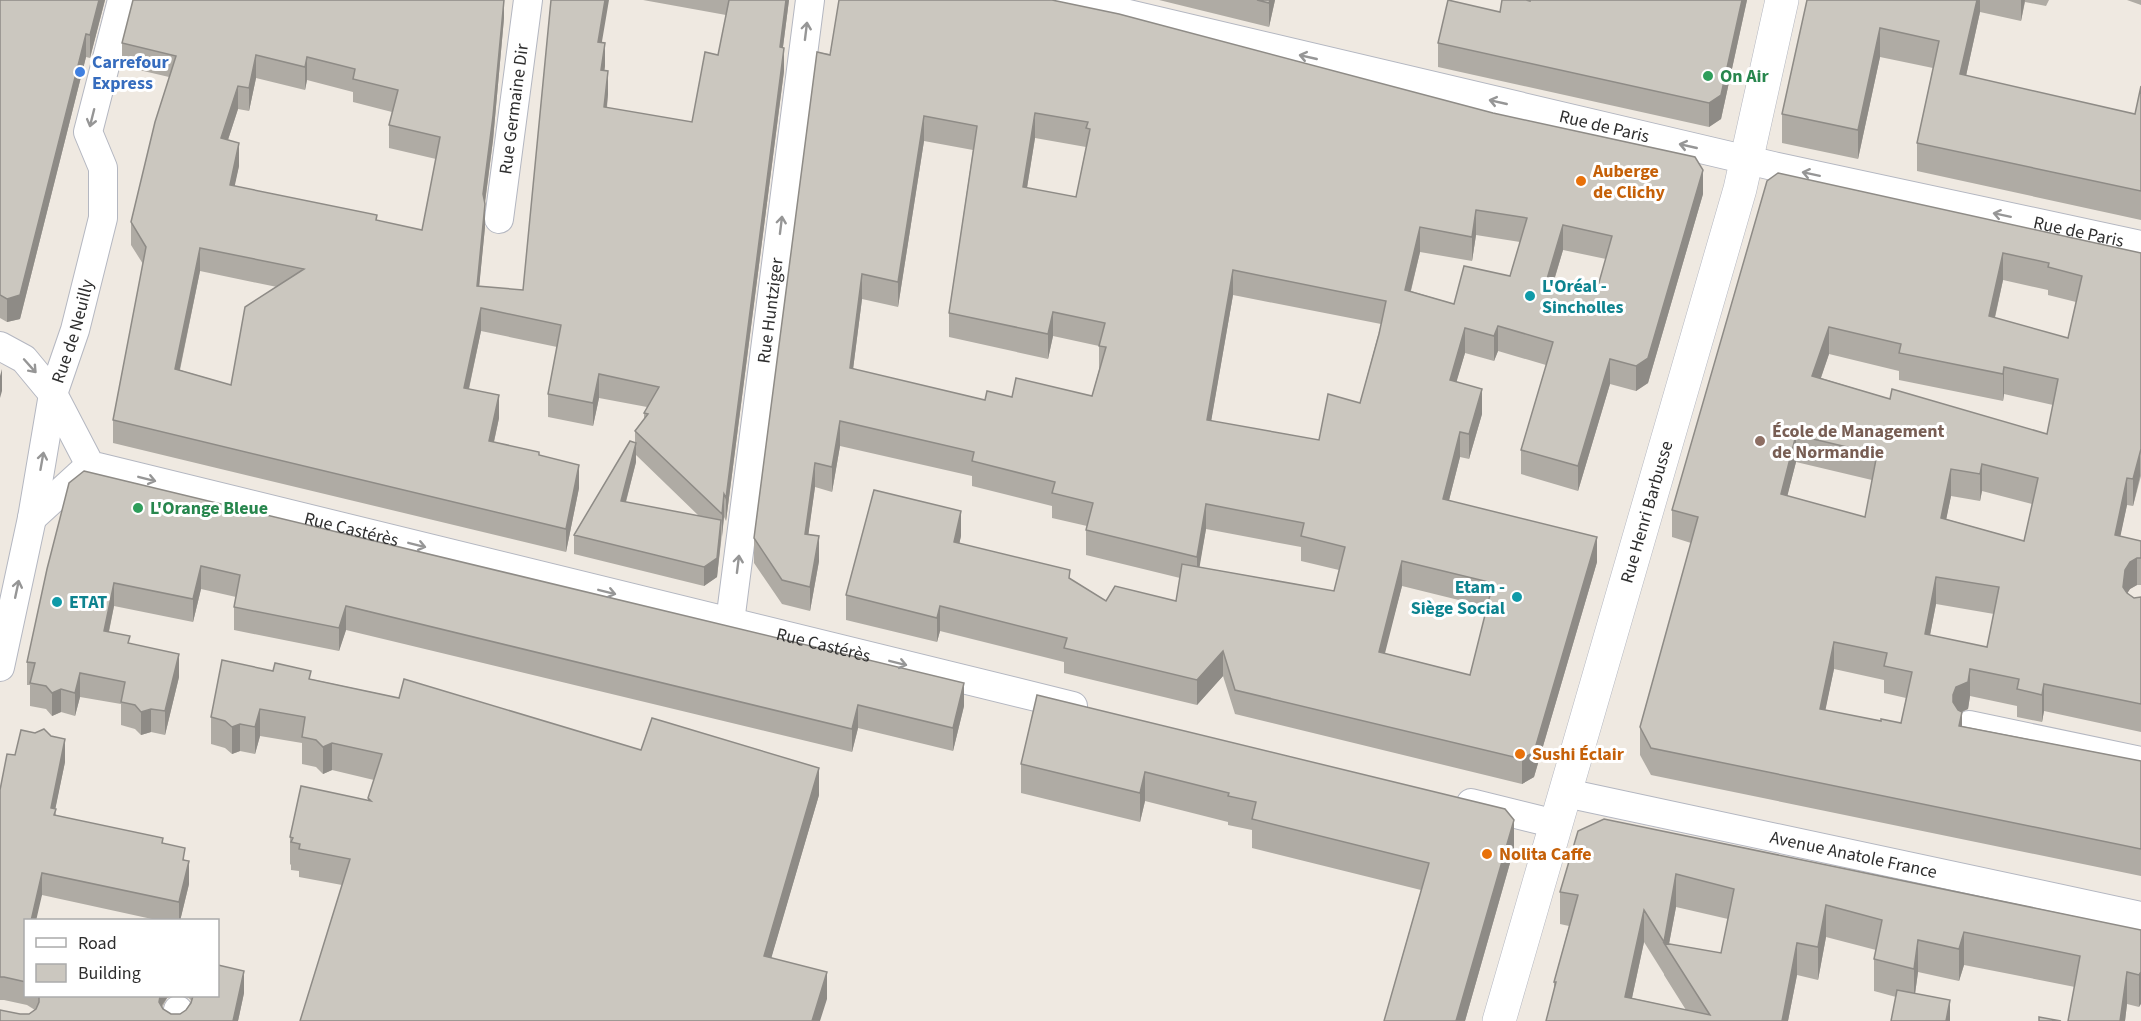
<svg xmlns="http://www.w3.org/2000/svg" width="2141" height="1021" font-family="'Source Sans 3',sans-serif">
  <style>
    .lines { fill: none; stroke-linecap: round; stroke-linejoin: round }
    .street-casing { stroke: #b4b7c1; stroke-width: 30 }
    .secondary-casing { stroke: #b4b7c1; stroke-width: 34 }
    .street { stroke: #fff; stroke-width: 28 }
    .secondary { stroke: #fff; stroke-width: 33 }
    .wall { fill: #afaba4; fill-rule: evenodd }
    .shaded-wall { fill: #8e8b86 }
    .building { fill: #cbc7bf; stroke: #8e8b86; stroke-width: 1.5; fill-rule: evenodd }
    .oneway { stroke: #969696 }
    .shop-dot { fill: #3f7fe0; stroke: #fff; stroke-width: 2 }
    .leisure-dot { fill: #2e9e5b; stroke: #fff; stroke-width: 2 }
    .food-dot { fill: #e8710a; stroke: #fff; stroke-width: 2 }
    .culture-dot { fill: #0f9aa8; stroke: #fff; stroke-width: 2 }
    .education-dot { fill: #8d6e63; stroke: #fff; stroke-width: 2 }
    .labels { text-anchor: middle; dominant-baseline: central; stroke-width: 6; stroke-linejoin: round; paint-order: stroke }
    .shop-label { font-size: 18px; font-weight: bold; fill: #366cbe; stroke: #fff; text-anchor: start }
    .leisure-label { font-size: 18px; font-weight: bold; fill: #27864d; stroke: #fff; text-anchor: start }
    .street-label { font-size: 18px; fill: #2e2e2e; stroke: #fff }
    .food-label { font-size: 18px; font-weight: bold; fill: #c56008; stroke: #fff; text-anchor: start }
    .culture-label { font-size: 18px; font-weight: bold; fill: #0d838f; stroke: #fff; text-anchor: start }
    .education-label { font-size: 18px; font-weight: bold; fill: #785e54; stroke: #fff; text-anchor: start }
  </style>
  <rect width="100%" height="100%" fill="#efe9e1"/>
  <g class="lines">
    <g class="street-casing">
      <g id="street">
        <path id="s1" d="M1069,0L1773,166L2141,245"/>
        <path id="s2" d="M499,219L528,0"/>
        <path id="s3" d="M0,346L24,359L53,394L90,465L1073,706"/>
        <path d="M32,518L90,465"/>
        <path id="s4" d="M730,622L810,0"/>
        <path id="s5" d="M0,667L32,518L53,394L75,330L103,218V168L88,132L122,0"/>
        <path d="M1969,725L2141,761"/>
        <path id="s6" d="M1566,793L2141,916"/>
        <path d="M1471,803L1556,824"/>
        <path d="M175,1021L178,1010"/>
      </g>
    </g>
    <g class="secondary-casing">
      <g id="secondary">
        <path id="s7" d="M1499,1021L1740,189L1782,0"/>
      </g>
    </g>
    <use href="#street" class="street"/>
    <use href="#secondary" class="secondary"/>
  </g>
  <path class="wall" d="M0,0H105L90,58L86,57L20,319L7,322L0,318Z
    M504,0V18L493,140L485,203V227L479,286L523,290L602,42L605,66L604,71L608,94L607,108L692,122L718,55L726,15L643,0H789L783,47L784,71L726,521L724,517L717,577L704,586L574,554V535L635,443V431L644,419V413L647,407L599,398L593,426L548,417V394L557,347L481,331L469,389L499,418L494,442L539,455L579,488L566,552L113,443V420L143,264L131,245V222L169,77L122,66V43ZM256,78L305,90L307,80L353,92V102L392,112L389,125V148L436,159L422,230L377,221L234,186L239,166L228,140L238,109L249,111ZM200,271L277,287L231,385L180,370ZM636,455L699,516L626,502L636,462Z
    M1159,0H1275L1269,27Z
    M1747,0L1721,119L1709,127L1438,67V43L1500,12L1530,1Z
    M1807,0H2049L2046,6L2025,2L2021,21L1980,12L1966,76L2135,114L2141,86V220L1917,171V143L1933,68L1880,57L1858,159L1782,143V114Z
    M2127,0H2141V5Z
    M817,52L1703,194L1648,383L1636,391L1610,384L1578,491L1521,474V450L1546,365L1498,351L1494,361L1465,353L1456,382L1482,414L1469,459L1460,457L1449,500L1597,562L1534,777L1522,784L1235,714L1223,676L1197,705L1064,673V662L940,631L937,642L846,620V595L961,536L959,544L1070,579L1106,601H1176L1180,578L1086,555V530L1087,526L1052,518V506L972,486V476L840,446L832,492L815,487L808,535L819,561L810,611L782,604L754,563V538ZM1035,138L1086,147L1076,197L1027,188ZM924,141L973,150L949,313V337L1048,359L1053,336L1099,346V370L1092,396L1012,397L985,400L853,369L862,299L898,307ZM1476,235L1520,242L1510,276L1454,304L1411,291L1420,252L1472,261ZM1563,250L1606,259L1596,293L1554,281ZM1233,295L1381,324L1360,403L1319,440L1211,421ZM1206,529L1301,547V561L1339,570L1334,591L1199,567ZM1402,586L1487,607L1470,675L1384,653Z
    M1767,181L2141,253V476L2133,506L2127,505L2120,536L2141,541V585H2137L2130,589L2127,593L2134,598L2141,597V732L2044,711L2042,722L2017,717V706L1970,696L1968,709L1962,712V726L2141,761V876L1651,775L1640,755V727L1691,543L1672,537V510ZM2003,280L2048,290V295L2076,302L2068,338L1995,318ZM1829,354L1899,371V380L2003,401L2004,394L2053,405L2047,434L1890,399L1821,378ZM1796,462L1872,480L1865,517L1787,496ZM1982,491L2032,504L2024,541L1946,519L1951,496L1980,501ZM1936,604L1994,614L1987,647L1930,635ZM1834,669L1884,680V693L1906,698L1901,723L1881,721L1825,710Z
    M69,483L964,706L953,751L858,728L852,752L346,630L339,651L234,630V607L236,597L201,589L193,622L114,606L109,632L130,644L179,677L165,735L151,732L141,735L135,729L121,725V704L80,697L75,716L61,712L52,716L46,709L30,706V685H27V662Z
    M311,679L641,750L819,795L771,958L827,999L342,885L299,877V871L291,870V865L290,864V837L368,800L374,780L332,770L323,774L316,767L302,764V743L260,736L255,754L240,751L232,754L225,748L211,744V717Z
    M1037,695L1514,849L1465,1021H1384L1421,890L1252,848V830L1228,825V822L1145,801L1140,822L1021,793V764Z
    M15,755L65,762L55,809L56,815L163,843L185,860L189,884L180,921H161L42,895L26,921V996H171L167,998L162,1008L163,1009L171,1014H180L186,1010L191,1001L190,999L185,996H218L244,993L238,1021L20,1014H29L35,1010L27,1005L4,1000H0V790Z
    M1578,831L2141,930L2139,1007L2127,1004L2125,1021H2068L2075,987L1964,965L1959,981L1918,972L1915,994L1950,1021L1896,997L1874,991V959L1876,950L1826,937L1818,980L1797,975L1788,1021H1546L1554,990V982L1569,926L1560,924V892ZM1676,907L1728,919L1721,953L1669,944ZM1644,942L1664,974V972V975L1686,1010L1632,998Z"/>
  <path class="shaded-wall" d="M99,0H105L90,58V35Z
    M504,0V18L493,140L483,217V194Z
    M605,0H609L598,65V42Z
    M786,0H789L780,70V47Z
    M1270,0H1275L1269,27V3Z
    M1742,0H1747L1721,119L1709,127V103Z
    M1977,0H1980V12L1960,103V74Z
    M2021,0H2025L2021,21Z
    M1880,28V57L1858,159V130Z
    M86,34V57L20,319L7,322V299Z
    M605,43V66L601,93V70Z
    M784,48V71L726,521V498Z
    M256,55V78L249,111V88Z
    M307,57V80L305,90V67Z
    M608,71V94L604,131V107Z
    M238,86V109L221,161V138Z
    M1035,113V138L1023,212V187Z
    M924,116V141L898,307V282Z
    M239,143V166L230,208V185Z
    M1703,170V194L1648,383L1636,391V366Z
    M485,204V227L477,309V286Z
    M1476,210V235L1472,261V237Z
    M1563,225V250L1547,303V279Z
    M1420,227V252L1405,314V290Z
    M200,248V271L175,392V369Z
    M2003,253V280L1989,343V316Z
    M1233,270V295L1207,445V420Z
    M862,274V299L850,393V368Z
    M481,308V331L464,411V388Z
    M1053,312V336L1048,359V334Z
    M1498,326V351L1494,361V336Z
    M1829,327V354L1812,403V376Z
    M1465,328V353L1450,404V380Z
    M1610,359V384L1578,491V466Z
    M2004,367V394L2003,401V374Z
    M2,369V391L0,398V376Z
    M599,374V398L593,426V403Z
    M1482,389V414L1469,459V434Z
    M499,395V418L489,464V441Z
    M840,421V446L832,492V467Z
    M1460,432V457L1443,524V499Z
    M1796,435V462L1781,521V494Z
    M636,443V462L621,520V501Z
    M2140,449V476L2133,506V479Z
    M815,463V487L805,559V534Z
    M1982,464V491L1980,501V474Z
    M579,465V488L566,552V529Z
    M1951,469V496L1941,545V518Z
    M2127,478V505L2115,562V535Z
    M724,494V517L722,537V514Z
    M1206,504V529L1197,582V557Z
    M961,511V536L954,567V542Z
    M721,520V539L717,577L704,586V567Z
    M819,536V561L810,611V587Z
    M1597,537V562L1534,777L1522,784V759Z
    M2137,558V585L2130,589L2125,597L2123,587L2125,570L2130,562Z
    M1402,561V586L1379,677V652Z
    M201,566V589L193,622V599Z
    M1936,577V604L1925,661V634Z
    M114,583V606L104,654V631Z
    M346,606V630L339,651V628Z
    M940,606V631L937,642V618Z
    M1834,642V669L1820,736V709Z
    M1223,651V676L1197,705V680Z
    M179,654V677L165,735V711Z
    M1970,669V696L1968,709L1956,714L1953,722V695L1956,687Z
    M80,673V697L75,716V693Z
    M964,683V706L953,751V728Z
    M2044,684V711L2042,722V695Z
    M61,689V712L52,716V693Z
    M858,705V728L852,752V729Z
    M151,709V732L141,735V712Z
    M260,709V736L255,754V727Z
    M1962,712V739L1959,726Z
    M240,724V751L232,754V727Z
    M65,739V762L51,830V808Z
    M332,743V770L323,774V747Z
    M819,768V795L764,983V956Z
    M1145,772V801L1140,822V793Z
    M1514,820V849L1465,1021H1456Z
    M189,861V884L180,921H179V902Z
    M42,873V895L36,921H31Z
    M1676,874V907L1668,949L1664,943V974V942Z
    M1826,905V937L1818,980V947Z
    M1644,910V942L1627,1021L1625,997Z
    M1964,932V965L1959,981V949Z
    M1918,940V972L1914,1001V969Z
    M1797,943V975L1788,1021H1782Z
    M244,971V993L238,1021H233Z
    M827,972V999L820,1021H812Z
    M2127,972V1004L2125,1021H2120Z
    M2141,972V1004L2139,1007V975Z
    M160,996H171L167,998L162,1005L160,1021L159,1002Z
    M1950,1000V1021H1946Z"/>
  <path class="building" d="M0,0H99L90,35L86,34L20,295L7,299L0,295Z
    M133,0H504L493,116L483,194L485,204L477,286L523,290L551,0H605L598,42L605,43L601,70L608,71L604,107L692,122L705,52L718,55L729,0H786L780,47L784,48L726,498L724,494L722,514L635,431L648,414L644,413L659,387L599,374L593,403L548,394L561,325L481,308L464,388L499,395L489,441L539,452V455L579,465L566,529L113,420L146,247L131,222L155,122L176,56L122,43ZM256,55L305,67L307,57L355,69L353,79L398,90L389,125L440,137L422,230L376,220L377,215L230,185L239,143L221,138L238,86L249,88ZM200,248L304,269L245,307L231,385L175,369Z
    M839,0H1052L1119,14L1493,113L1695,157L1703,170L1648,358L1636,366L1610,359L1578,466L1521,450L1553,342L1498,326L1494,336L1465,328L1450,380L1482,389L1469,434L1460,432L1443,499L1597,537L1534,752L1522,759L1235,690L1223,651L1197,680L1064,648L1067,638L940,606L937,618L846,595L874,490L961,511L954,542L1070,570L1069,578L1106,601L1115,586L1176,601L1182,564L1334,591L1345,547L1301,536L1304,523L1206,504L1197,557L1086,530L1093,503L1052,493L1055,482L972,461L974,452L840,421L832,467L815,463L805,534L819,536L810,587L782,580L754,538L817,52L830,55ZM1035,113L1088,122L1086,128L1090,129L1076,197L1023,187ZM924,116L977,126L949,313L1048,334L1053,312L1105,323L1099,346L1106,347L1092,396L1016,378L1012,397L987,391L985,400L850,368L862,274L898,282ZM1476,210L1527,218L1510,276L1464,266L1454,304L1405,290L1420,227L1472,237ZM1563,225L1612,236L1596,293L1547,279ZM1233,270L1386,301L1379,334L1360,403L1328,394L1319,440L1207,420ZM1402,561L1493,583L1470,675L1379,652Z
    M1257,0H1270L1269,3Z
    M1448,0L1500,12L1502,0H1526L1530,1V0H1742L1721,95L1709,103L1438,43Z
    M1807,0H1977L1960,74L2135,114L2141,86V191L1917,143L1939,41L1880,28L1858,130L1782,114Z
    M1778,173L2141,253V449L2133,479L2127,478L2115,535L2141,541V558H2137L2130,562L2125,570L2123,587L2127,593L2134,598L2141,597V704L2044,684L2042,695L2017,689L2019,679L1970,669L1968,682L1956,687L1953,695V702L1958,710L1962,712L1959,726L2141,761V849L1651,748L1640,727L1698,517L1672,510L1767,181ZM2003,253L2049,263L2048,267L2082,276L2068,338L1989,316ZM1829,327L1901,344L1899,353L2003,374L2004,367L2058,379L2047,434L1892,389L1890,399L1812,376ZM1796,435L1877,454L1865,517L1781,494ZM1982,464L2038,478L2024,541L1941,518L1951,469L1980,474ZM1936,577L1999,587L1987,647L1925,634ZM1834,642L1887,653L1884,666L1912,672L1901,723L1881,719V721L1820,709Z
    M630,441L636,443L621,501L721,520L717,558L704,567L574,535Z
    M84,471L964,683L953,728L858,705L852,729L346,606L339,628L234,607L240,575L201,566L193,599L114,583L104,631L130,636L128,643L179,654L165,711L151,709L141,712L135,705L121,702L125,682L80,673L75,693L61,689L52,693L46,686L30,683L35,663L27,662L47,569L69,483Z
    M222,660L273,671L275,663L311,671L309,679L399,698L404,679L641,750L652,718L819,768L764,956L827,972L812,1021H300L350,859L299,849L300,844L291,842L293,838L290,837L301,786L371,801L368,798L382,754L332,743L323,747L316,740L302,737L305,717L260,709L255,727L240,724L232,727L225,721L211,717Z
    M1037,695L1505,809L1514,820L1456,1021H1384L1429,863L1252,819L1256,802L1228,796L1229,793L1145,772L1140,793L1021,764Z
    M44,729L51,736L65,739L51,808L56,809L54,815L163,838L162,843L185,848L183,860L189,861L179,902L42,873L31,921H26V982L4,977H0V790L7,754L15,755L21,730L35,733Z
    M1604,819L2141,930V972L2139,975L2127,972L2120,1021H2068L2080,956L1964,932L1959,949L1918,940L1914,969L1874,959L1882,920L1826,905L1818,947L1797,943L1782,1021H1546L1556,982H1554L1578,895L1560,892L1578,831ZM1676,874L1734,889L1721,953L1664,943L1710,1015L1625,997L1644,910L1664,942Z
    M218,965L244,971L233,1021H0V1010L20,1014H29L36,1009L39,1002V996H160L159,1002L163,1009L171,1014H180L186,1010L191,1003L193,996H218Z
    M1897,990L1950,1000L1946,1021H1891Z
    M2039,1017L2061,1021H2039Z"/>
  <defs><path id="oneway-shaft" d="M-6 0H5M1.5-3L5.5 0L1.5 3" fill="none" stroke-width="1.6" stroke-linecap="round" stroke-linejoin="round" transform="scale(1.5)"/></defs>
  <g class="oneway">
    <use href="#oneway-shaft" transform="translate(806 31) rotate(-83)"/>
    <use href="#oneway-shaft" transform="translate(1308 57) rotate(-167)"/>
    <use href="#oneway-shaft" transform="translate(1498 102) rotate(-167)"/>
    <use href="#oneway-shaft" transform="translate(92 118) rotate(104)"/>
    <use href="#oneway-shaft" transform="translate(1688 146) rotate(-167)"/>
    <use href="#oneway-shaft" transform="translate(1811 174) rotate(-168)"/>
    <use href="#oneway-shaft" transform="translate(2002 215) rotate(-168)"/>
    <use href="#oneway-shaft" transform="translate(781 225) rotate(-83)"/>
    <use href="#oneway-shaft" transform="translate(30 366) rotate(48)"/>
    <use href="#oneway-shaft" transform="translate(42 461) rotate(-80)"/>
    <use href="#oneway-shaft" transform="translate(147 479) rotate(14)"/>
    <use href="#oneway-shaft" transform="translate(417 545) rotate(14)"/>
    <use href="#oneway-shaft" transform="translate(738 564) rotate(-83)"/>
    <use href="#oneway-shaft" transform="translate(17 589) rotate(-78)"/>
    <use href="#oneway-shaft" transform="translate(607 592) rotate(14)"/>
    <use href="#oneway-shaft" transform="translate(898 663) rotate(14)"/>
  </g>
  <circle class="shop-dot" cx="80" cy="72" r="6"/>
  <g class="leisure-dot">
    <circle cx="1708" cy="76" r="6"/>
    <circle cx="138" cy="508" r="6"/>
  </g>
  <g class="food-dot">
    <circle cx="1581" cy="181" r="6"/>
    <circle cx="1520" cy="754" r="6"/>
    <circle cx="1487" cy="854" r="6"/>
  </g>
  <g class="culture-dot">
    <circle cx="1530" cy="296" r="6"/>
    <circle cx="1517" cy="597" r="6"/>
    <circle cx="57" cy="602" r="6"/>
  </g>
  <circle class="education-dot" cx="1760" cy="441" r="6"/>
  <g class="labels">
    <g class="shop-label">
      <text x="92" y="62">Carrefour<tspan x="92" dy="21">Express</tspan></text>
    </g>
    <g class="leisure-label">
      <text x="1720" y="76">On Air</text>
      <text x="150" y="508">L'Orange Bleue</text>
    </g>
    <g class="street-label">
      <text stroke="none"><textPath href="#s2" startOffset="111">Rue Germaine Dir</textPath></text>
      <text stroke="none"><textPath href="#s1" startOffset="550">Rue de Paris</textPath></text>
      <text stroke="none"><textPath href="#s1" startOffset="1036">Rue de Paris</textPath></text>
      <text stroke="none"><textPath href="#s4" startOffset="314">Rue Huntziger</textPath></text>
      <text stroke="none"><textPath href="#s5" startOffset="344">Rue de Neuilly</textPath></text>
      <text stroke="none"><textPath href="#s7" startOffset="530">Rue Henri Barbusse</textPath></text>
      <text stroke="none"><textPath href="#s3" startOffset="422">Rue Castérès</textPath></text>
      <text stroke="none"><textPath href="#s3" startOffset="908">Rue Castérès</textPath></text>
      <text stroke="none"><textPath href="#s6" startOffset="294">Avenue Anatole France</textPath></text>
    </g>
    <g class="food-label">
      <text x="1593" y="171">Auberge<tspan x="1593" dy="21">de Clichy</tspan></text>
      <text x="1532" y="754">Sushi Éclair</text>
      <text x="1499" y="854">Nolita Caffe</text>
    </g>
    <g class="culture-label">
      <text x="1542" y="286">L'Oréal -<tspan x="1542" dy="21">Sincholles</tspan></text>
      <text x="1505" y="587" text-anchor="end">Etam -<tspan x="1505" dy="21">Siège Social</tspan></text>
      <text x="69" y="602">ETAT</text>
    </g>
    <g class="education-label">
      <text x="1772" y="431">École de Management<tspan x="1772" dy="21">de Normandie</tspan></text>
    </g>
  </g>
  <rect x="24" y="919" width="195" height="78" fill="#ffffff" stroke="#ababab" stroke-width="1.5"/>
  <rect x="36" y="938" width="30" height="9" fill="#ffffff" stroke="#ababab" stroke-width="1.5"/>
  <text x="78" y="949" font-size="18" fill="#2e2e2e">Road</text>
  <rect x="36" y="964" width="30" height="18" fill="#cbc7bf" stroke="#ababab" stroke-width="1.5"/>
  <text x="78" y="979" font-size="18" fill="#2e2e2e">Building</text>
</svg>
